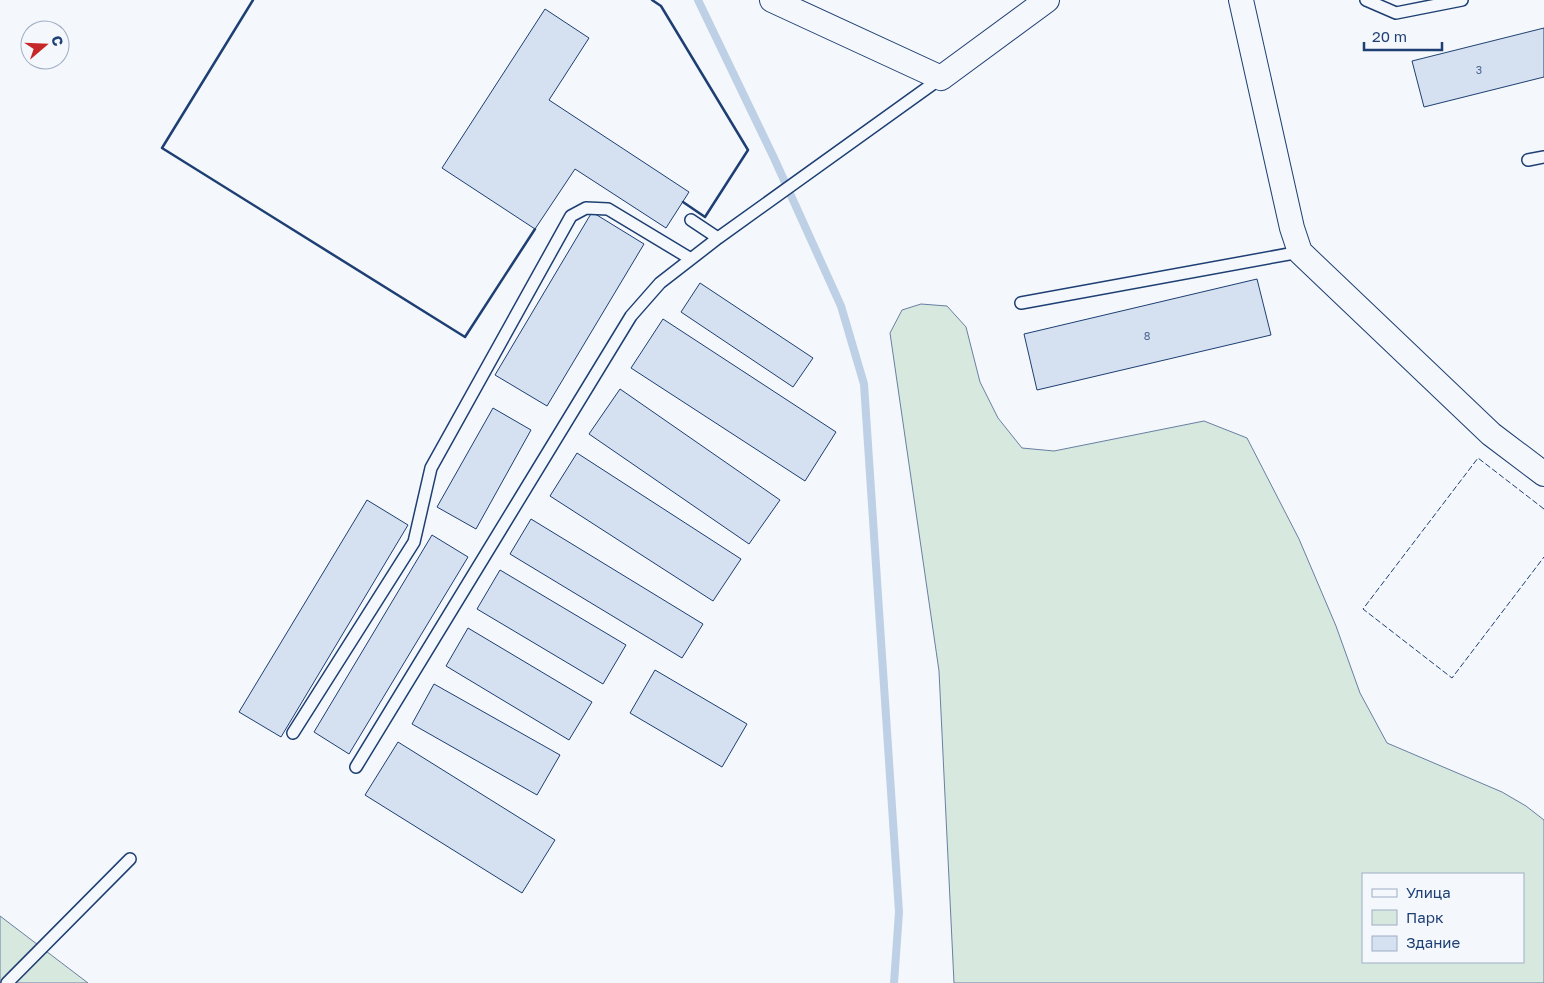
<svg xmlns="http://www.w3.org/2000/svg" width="1544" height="983" font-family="'Golos Text',sans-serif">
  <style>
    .green { fill: #d7e8df; stroke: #687fa3; fill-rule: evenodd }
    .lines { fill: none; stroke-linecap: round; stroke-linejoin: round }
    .stream { stroke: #bed0e5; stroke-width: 8 }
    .building { fill: #d5e0f0; stroke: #1d3f73 }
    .service-casing { stroke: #1d3f73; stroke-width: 14 }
    .minor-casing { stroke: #1d3f73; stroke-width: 26 }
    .service { stroke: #f4f7fb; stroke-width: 11 }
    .minor { stroke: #f4f7fb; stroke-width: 24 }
    .fence { stroke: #1d3f73; stroke-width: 1; stroke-dasharray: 6 2.5; stroke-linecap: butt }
    .wall { stroke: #1d3f73; stroke-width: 2.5 }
    .labels { text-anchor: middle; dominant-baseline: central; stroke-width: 4; stroke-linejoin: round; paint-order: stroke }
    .number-label { font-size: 11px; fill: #4b6792 }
  </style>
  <rect width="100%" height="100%" fill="#f4f7fb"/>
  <path class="green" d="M921,304L947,306L966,327L980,382L998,418L1022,448L1054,451L1204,421L1247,438L1299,539L1336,626L1360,693L1387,743L1502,792L1526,806L1544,820V983H954L939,671L890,333L902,310ZM1363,874H1523V962H1363Z
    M0,916L88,983H0Z"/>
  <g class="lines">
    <path class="stream" d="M698,0L774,158L841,306L864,384L899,912L894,983"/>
  </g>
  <path class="building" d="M545,9L589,38L549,100L689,192L666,228L575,169L535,229L442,168Z
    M1544,28V77L1424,107L1412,61Z
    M592,212L644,244L547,406L495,375Z
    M1257,279L1271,335L1037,390L1024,334Z
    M700,283L813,358L793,387L681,312Z
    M663,319L836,432L805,481L631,368Z
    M620,389L780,500L749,544L589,434Z
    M493,408L531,430L476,529L437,507Z
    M577,453L741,559L713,601L550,496Z
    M367,500L408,525L281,737L239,712Z
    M531,519L703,624L682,658L510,554Z
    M432,535L468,557L349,754L314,732Z
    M500,570L626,645L603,684L477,609Z
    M468,628L592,702L569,740L446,666Z
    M655,670L747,724L722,767L630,713Z
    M434,684L560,755L537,795L412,724Z
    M398,742L555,840L522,893L365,795Z"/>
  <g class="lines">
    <g class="service-casing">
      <path id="service" d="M1366,0L1396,13L1462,0
        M1528,160L1544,157
        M691,220L718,238
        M1021,303L1300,252
        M293,733L414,542L431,468L571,216L586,208L608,209L691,259
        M356,767L631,316L660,283L718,238L941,78
        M7,983L130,859"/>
    </g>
    <g class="minor-casing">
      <path id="minor" d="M772,0L941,78L1047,0
        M1241,0L1292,228L1300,252L1491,434L1544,474"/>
    </g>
    <use href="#service" class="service"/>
    <use href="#minor" class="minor"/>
    <path class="fence" d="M1544,509L1478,458L1363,609L1452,678L1544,557"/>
    <path class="wall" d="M253,0L162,148L465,337L535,229
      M652,0L661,6L748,150L705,217L683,202"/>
  </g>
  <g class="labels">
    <g class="number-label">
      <text x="1479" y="69">3</text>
      <text x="1147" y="335">8</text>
    </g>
  </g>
  <rect x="1362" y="873" width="162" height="90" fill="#f4f7fb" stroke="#9eadc5"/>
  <rect x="1372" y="889" width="25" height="8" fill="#f4f7fb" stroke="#9eadc5"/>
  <text x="1406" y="898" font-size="15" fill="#1d3f73">Улица</text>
  <rect x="1372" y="910" width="25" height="15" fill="#d7e8df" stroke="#9eadc5"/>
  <text x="1406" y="923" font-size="15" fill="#1d3f73">Парк</text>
  <rect x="1372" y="936" width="25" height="15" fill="#d5e0f0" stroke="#9eadc5"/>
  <text x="1406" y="948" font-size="15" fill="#1d3f73">Здание</text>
  <g transform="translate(45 45) rotate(71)"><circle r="24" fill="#f4f7fb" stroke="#9eadc5"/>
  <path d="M0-4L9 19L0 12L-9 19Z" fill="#c62828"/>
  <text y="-8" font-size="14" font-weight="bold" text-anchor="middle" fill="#1d3f73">С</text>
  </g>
  <path d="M1364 42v8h78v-8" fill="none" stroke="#1d3f73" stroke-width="2.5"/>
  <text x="1372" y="42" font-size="15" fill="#1d3f73" stroke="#f4f7fb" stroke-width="4" paint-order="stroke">20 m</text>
</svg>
